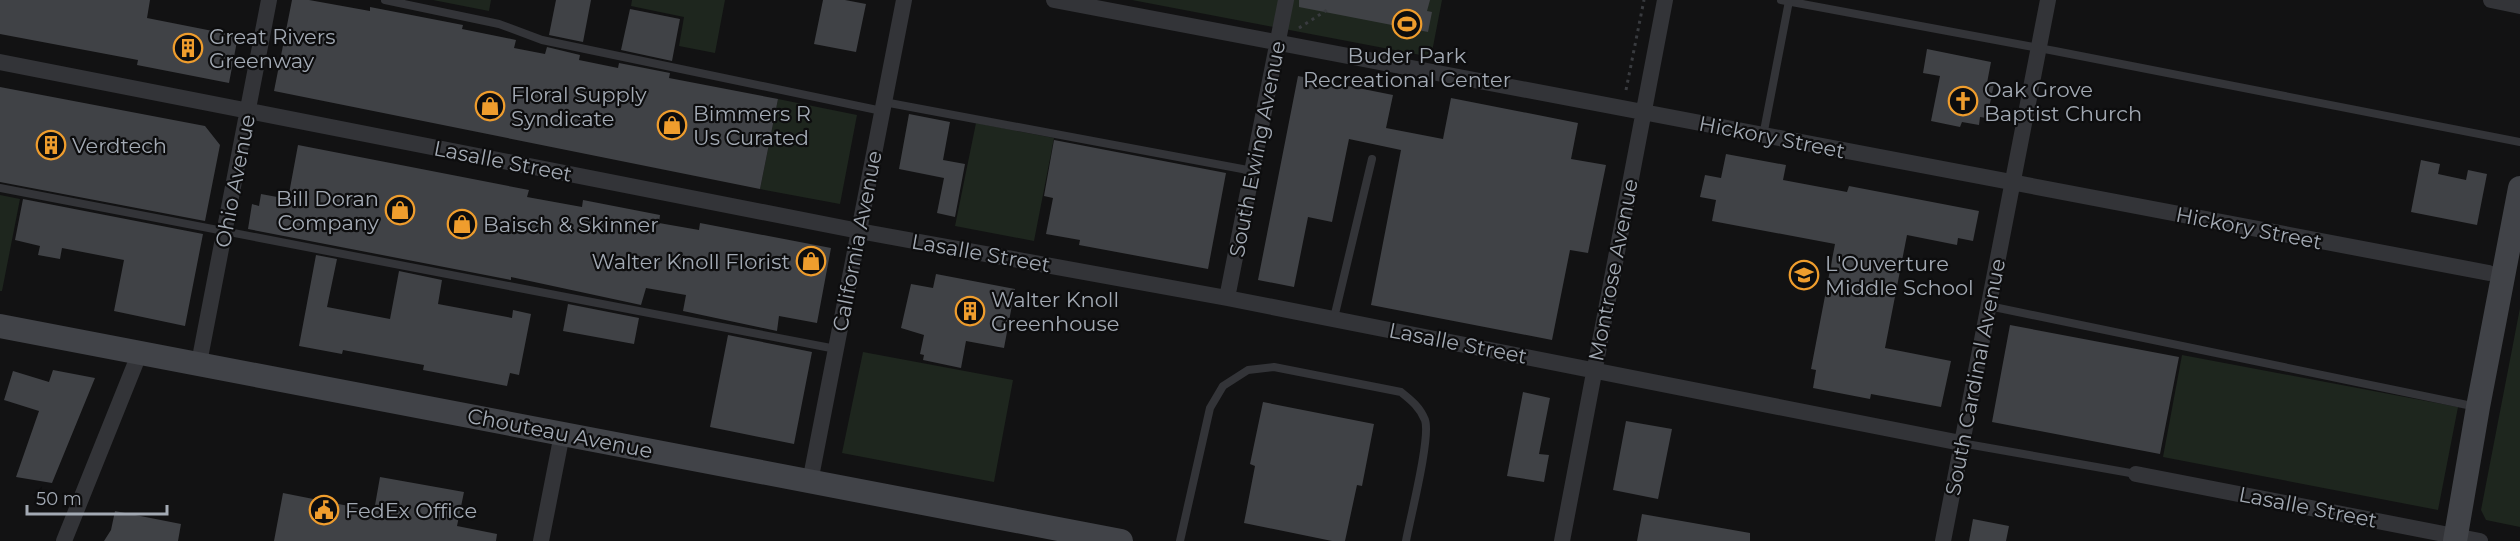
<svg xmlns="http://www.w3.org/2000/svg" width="2520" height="541" font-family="Montserrat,sans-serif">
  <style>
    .green { fill: #1e261e }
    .building { fill: #404246 }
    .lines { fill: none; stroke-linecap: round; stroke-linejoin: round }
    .path { stroke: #393b3f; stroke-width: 3; stroke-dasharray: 3 4.5; stroke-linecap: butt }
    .lane { stroke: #333438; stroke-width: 8 }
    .street { stroke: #333438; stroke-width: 16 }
    .secondary { stroke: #414348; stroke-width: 24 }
    .labels { text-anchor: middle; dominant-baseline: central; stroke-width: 4.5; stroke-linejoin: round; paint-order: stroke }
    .poi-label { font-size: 21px; fill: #a3aab4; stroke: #0d0d0e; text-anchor: start }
    .street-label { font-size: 21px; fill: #a3aab4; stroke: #0d0d0e }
  </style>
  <rect width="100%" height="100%" fill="#121213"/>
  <path class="green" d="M433,0H491L489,11Z
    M632,0H725L715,53L679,46L684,17L631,6Z
    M1132,0H1442L1431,57Z
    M778,99L857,115L840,204L760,189Z
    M976,123L1054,138L1034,241L955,226Z
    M0,195L20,199L2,291H0Z
    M2520,308V527L2486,520L2481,510Z
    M863,352L1013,380L994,482L842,453Z
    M2182,355L2458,407L2438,510L2163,457Z"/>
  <path class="building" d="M0,0H150L147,18L238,36L229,83L137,65L138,60L0,34Z
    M292,0H309L370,11V7L463,25L462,29L516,40L514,48L545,54L547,47L580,55L579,60L618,68L619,63L670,73L669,78L778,99L760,189L274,91Z
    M556,0H591L583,42L549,35Z
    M823,0H845L866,4L856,52L814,44Z
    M1299,0H1430L1427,11L1432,12L1428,32L1299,7Z
    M630,9L680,19L672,61L621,50Z
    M1927,49L1991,62L1987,83L1994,84L1987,118L1980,117L1979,125L1962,122L1960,127L1931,121L1940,76L1923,73Z
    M1298,76L1393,95L1386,128L1443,139L1451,98L1578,123L1571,159L1606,165L1588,253L1570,250L1552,340L1371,305L1401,150L1349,139L1332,222L1308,217L1294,287L1258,280Z
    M0,87L205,126L220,145L205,221L0,182Z
    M909,114L950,122L943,160L965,164L955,217L937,213L944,178L899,169Z
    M1054,140L1226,173L1208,269L1079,245L1080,240L1046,234L1053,198L1044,196Z
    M298,145L529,190L527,197L582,207L583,200L660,215L659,223L699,230L700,223L831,248L817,323L779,316L777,331L683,311L686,295L646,288L641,305L511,277V280L248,229L252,204L259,206L261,194L288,199Z
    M1726,154L1786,165L1783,180L1847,192L1849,186L1979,211L1973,241L1958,238L1957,245L1907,235L1885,348L1951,361L1941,407L1871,394L1870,399L1813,388L1816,370L1811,369L1835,244L1712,221L1716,200L1700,197L1705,175L1721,178Z
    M2421,160L2440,164L2438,174L2466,180L2468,170L2487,174L2477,225L2411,212Z
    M23,199L203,234L185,326L114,311L124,260L62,248L60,259L38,255L40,246L15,240Z
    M316,255L337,259L327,307L390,319L399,271L442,280L438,304L512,318L513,310L531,314L519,375L510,373L507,386L423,370L424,365L343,350L342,354L299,346Z
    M936,274L1015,289L1004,348L966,341L961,368L923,360L924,355L920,354L924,335L901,328L911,284L933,288Z
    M568,304L639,318L634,344L563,331Z
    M2010,325L2179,357L2160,454L1992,422Z
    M728,335L812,352L794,444L710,427Z
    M53,370L95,378L52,483L16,477L39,411L4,400L13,371L49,382Z
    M1523,392L1550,398L1539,454L1549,455L1544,482L1507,476Z
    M1263,402L1374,424L1362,486L1357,485L1345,541H1332L1244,523L1255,466L1250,464Z
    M1626,421L1672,429L1658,499L1613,490Z
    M380,477L464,492L457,526L497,534L496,541H274L283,493L374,511Z
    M115,511L181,524L178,541H104L111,530Z
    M1642,514L1750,533V541H1637Z
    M1973,519L2009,526L2006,541H1969Z"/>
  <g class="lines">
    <path class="path" d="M1299,28L1327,10
      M1626,90L1644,0"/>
    <path class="lane" d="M385,0L499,24L542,40L882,111
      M1781,0L2055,51L2520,142
      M884,102L1253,171
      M1763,136L1789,1
      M0,188L836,349
      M1989,306L2477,407
      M1334,318L1372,159
      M1961,443L2136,474
      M1180,541L1210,408L1223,386L1248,370L1274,367L1401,392C1411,400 1420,407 1425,420C1431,437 1410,519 1406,541"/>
    <path class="street" d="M1054,0L2489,273
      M2491,0L2520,6
      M0,62L859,231L1227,298L1961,443
      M1227,298L1286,0
      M199,363L269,0
      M2136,474L2480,541
      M810,482L904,0
      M64,541L140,352
      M541,541L562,434
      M1562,541L1665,0
      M1943,541L2048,0"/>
    <path class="secondary" d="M0,326L1121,541
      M2455,541L2478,407L2520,188"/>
  </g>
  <defs>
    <g id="stadium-ring" transform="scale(1.5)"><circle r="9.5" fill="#0d0d0e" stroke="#ef9d2d" stroke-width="1.5"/><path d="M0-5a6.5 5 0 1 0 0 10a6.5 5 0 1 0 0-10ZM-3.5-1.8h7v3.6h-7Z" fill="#ef9d2d"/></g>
    <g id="building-ring" transform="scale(1.5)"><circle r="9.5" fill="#0d0d0e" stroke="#ef9d2d" stroke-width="1.5"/><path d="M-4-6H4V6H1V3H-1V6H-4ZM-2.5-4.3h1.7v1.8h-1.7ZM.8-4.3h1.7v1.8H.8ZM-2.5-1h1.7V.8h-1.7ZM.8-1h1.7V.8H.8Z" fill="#ef9d2d"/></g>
    <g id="church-ring" transform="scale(1.5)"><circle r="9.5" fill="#0d0d0e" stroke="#ef9d2d" stroke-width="1.5"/><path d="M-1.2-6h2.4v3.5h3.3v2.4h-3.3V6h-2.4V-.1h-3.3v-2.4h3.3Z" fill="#ef9d2d"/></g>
    <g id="shop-ring" transform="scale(1.5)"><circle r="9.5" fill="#0d0d0e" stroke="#ef9d2d" stroke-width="1.5"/><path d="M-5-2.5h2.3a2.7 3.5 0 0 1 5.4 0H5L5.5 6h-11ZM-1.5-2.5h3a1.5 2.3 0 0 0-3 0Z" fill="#ef9d2d"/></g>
    <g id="school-ring" transform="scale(1.5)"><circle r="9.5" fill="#0d0d0e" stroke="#ef9d2d" stroke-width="1.5"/><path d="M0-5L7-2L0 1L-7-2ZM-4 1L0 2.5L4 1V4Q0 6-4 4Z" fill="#ef9d2d"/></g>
    <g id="civic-ring" transform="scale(1.5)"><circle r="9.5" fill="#0d0d0e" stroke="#ef9d2d" stroke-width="1.5"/><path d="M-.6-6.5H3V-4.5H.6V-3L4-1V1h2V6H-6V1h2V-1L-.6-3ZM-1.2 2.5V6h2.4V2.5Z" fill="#ef9d2d"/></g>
  </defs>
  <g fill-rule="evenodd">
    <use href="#stadium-ring" x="1407" y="24"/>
    <use href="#building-ring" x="188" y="48"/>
    <use href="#church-ring" x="1963" y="101"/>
    <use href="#shop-ring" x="490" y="106"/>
    <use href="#shop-ring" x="672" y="125"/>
    <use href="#building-ring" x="51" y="145"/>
    <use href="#shop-ring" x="400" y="210"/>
    <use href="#shop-ring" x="462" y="224"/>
    <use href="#shop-ring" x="811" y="261"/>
    <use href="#school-ring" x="1804" y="275"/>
    <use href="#building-ring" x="970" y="311"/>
    <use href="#civic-ring" x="324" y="510"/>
  </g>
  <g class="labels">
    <g class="poi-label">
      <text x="209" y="36">Great Rivers<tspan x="209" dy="24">Greenway</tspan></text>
      <text x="1407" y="55" text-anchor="middle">Buder Park<tspan x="1407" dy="24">Recreational Center</tspan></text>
      <text x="1984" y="89">Oak Grove<tspan x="1984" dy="24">Baptist Church</tspan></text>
      <text x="511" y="94">Floral Supply<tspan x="511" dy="24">Syndicate</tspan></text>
      <text x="693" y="113">Bimmers R<tspan x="693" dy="24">Us Curated</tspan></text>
      <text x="72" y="145">Verdtech</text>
      <text x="379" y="198" text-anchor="end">Bill Doran<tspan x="379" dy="24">Company</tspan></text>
      <text x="483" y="224">Baisch &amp; Skinner</text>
      <text x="790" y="261" text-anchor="end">Walter Knoll Florist</text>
      <text x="1825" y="263">L'Ouverture<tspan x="1825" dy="24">Middle School</tspan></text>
      <text x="991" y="299">Walter Knoll<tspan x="991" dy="24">Greenhouse</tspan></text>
      <text x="345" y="510">FedEx Office</text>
    </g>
    <g class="street-label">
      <text transform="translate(1772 137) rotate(11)">Hickory Street</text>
      <text transform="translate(1257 149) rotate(-79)">South Ewing Avenue</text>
      <text transform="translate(503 161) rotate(11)">Lasalle Street</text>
      <text transform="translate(235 181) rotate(-79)">Ohio Avenue</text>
      <text transform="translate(2249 228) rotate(11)">Hickory Street</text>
      <text transform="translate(857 241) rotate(-79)">California Avenue</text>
      <text transform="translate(981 253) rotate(10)">Lasalle Street</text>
      <text transform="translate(1613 270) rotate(-79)">Montrose Avenue</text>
      <text transform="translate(1458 343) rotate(11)">Lasalle Street</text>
      <text transform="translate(1975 377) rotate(-79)">South Cardinal Avenue</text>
      <text transform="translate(560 433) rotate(11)">Chouteau Avenue</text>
      <text transform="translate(2308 507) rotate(11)">Lasalle Street</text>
    </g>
  </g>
  <path d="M27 505v9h140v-9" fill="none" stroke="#a3aab4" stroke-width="3"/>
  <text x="36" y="505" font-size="18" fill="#a3aab4" stroke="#0d0d0e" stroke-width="4.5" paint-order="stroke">50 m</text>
</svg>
